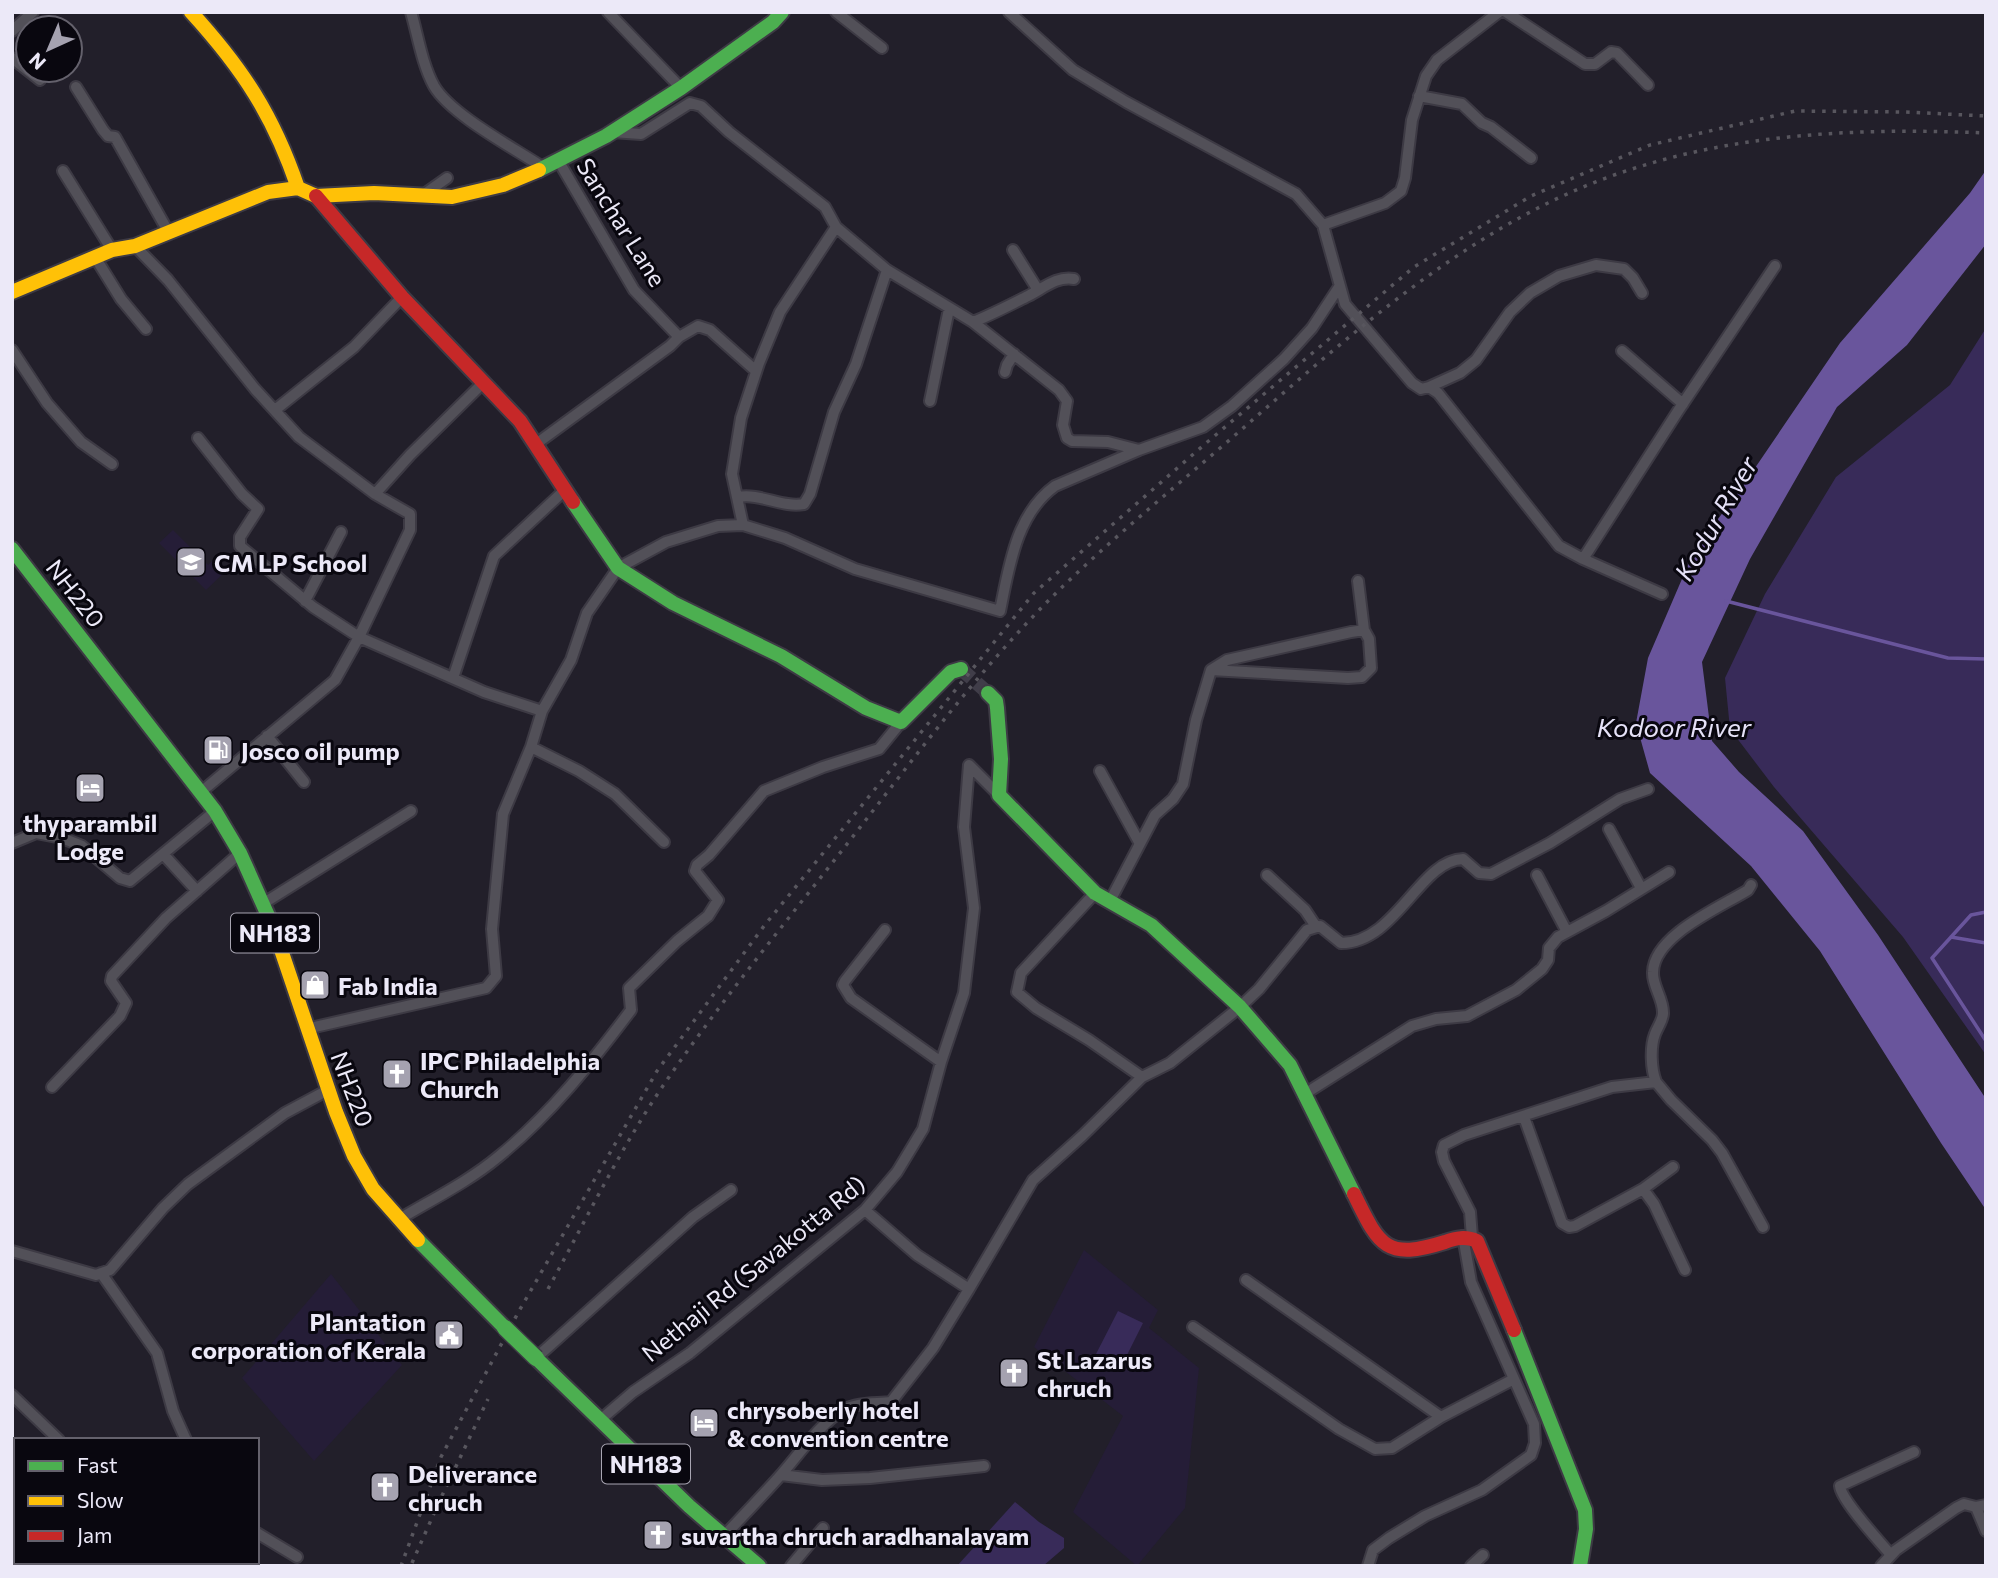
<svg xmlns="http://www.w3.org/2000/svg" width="1998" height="1578" font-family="Commissioner,sans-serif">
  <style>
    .built { fill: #251d37 }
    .green { fill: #382b59 }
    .water { fill: #69559c }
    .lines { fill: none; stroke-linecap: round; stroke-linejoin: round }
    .stream { stroke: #69559c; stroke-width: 3.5 }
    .secondary-tunnel { stroke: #403d49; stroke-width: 14; stroke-dasharray: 14 7; stroke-linecap: butt }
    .street-casing { stroke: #3d3a44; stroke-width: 14 }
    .fast-casing { stroke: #3d3a44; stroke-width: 18 }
    .slow-casing { stroke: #3d3a44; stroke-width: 18 }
    .jam-casing { stroke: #3d3a44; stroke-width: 18 }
    .street { stroke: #525058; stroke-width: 10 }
    .fast { stroke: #4caf50; stroke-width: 14 }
    .slow { stroke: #ffc107; stroke-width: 14 }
    .jam { stroke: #c62828; stroke-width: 14 }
    .rail { stroke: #58565e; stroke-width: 3.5; stroke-dasharray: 3.5 7; stroke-linecap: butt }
    .fast-bridge-casing { stroke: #3d3a44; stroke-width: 19; stroke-linecap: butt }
    .fast-bridge { stroke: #4caf50; stroke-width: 16 }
    .labels { text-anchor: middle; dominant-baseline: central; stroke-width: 6; stroke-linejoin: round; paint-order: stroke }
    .shield { fill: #09070f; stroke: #a8a5b2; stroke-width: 2 }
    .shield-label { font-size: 23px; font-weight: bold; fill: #ece9f8 }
    .street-label { font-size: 24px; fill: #ece9f8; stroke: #09070f }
    .poi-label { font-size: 24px; font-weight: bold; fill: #ece9f8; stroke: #09070f; text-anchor: start }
    .water-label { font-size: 26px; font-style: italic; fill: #e5e1f7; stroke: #09070f }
  </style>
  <rect width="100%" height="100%" fill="#221f2a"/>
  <path class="built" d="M173,530L208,565L215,558L227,570L206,590L159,543Z
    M1084,1250L1158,1310L1149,1328L1199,1368L1185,1508L1137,1566L1073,1512L1123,1416L1034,1347Z
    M331,1274L402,1365L314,1461L242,1378Z"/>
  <path class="green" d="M1986,328V1055L1903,937L1774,787L1730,729L1725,678L1765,594L1836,477L1950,385Z
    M1118,1311L1143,1323L1121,1367L1096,1354Z
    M1015,1502L1039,1522L1064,1538V1548L1043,1566H957Z"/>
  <path class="water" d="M1986,170V244L1907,345L1837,407L1750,559L1702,662L1712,741L1739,772L1803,831L1878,935L1986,1099V1210L1941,1143L1820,951L1751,866L1650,773L1636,723L1648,658L1694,551L1742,487L1840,343L1970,193Z"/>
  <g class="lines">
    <path class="stream" d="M1726,601L1948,658L1986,659
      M1986,912L1971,915L1932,958L1986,1041
      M1951,937L1986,943"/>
    <path class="secondary-tunnel" d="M961,669L988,693"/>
    <g class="street-casing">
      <path id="street" d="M411,12C418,36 422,64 434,86C451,115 514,148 544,168
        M608,12L681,88
        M836,12L882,48
        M1009,12L1073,70L1126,102L1296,194L1323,225L1345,304L1412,383L1421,389L1429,387L1438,393L1559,546L1583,559L1662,594
        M1506,12L1585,64H1595L1611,52L1617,53L1648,85
        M12,31L33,12
        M12,58L40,80
        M76,87L103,130L108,136L115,137L169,233
        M1419,96L1462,104L1482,123L1491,127L1531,158
        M612,132L641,134L690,103L701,106L729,132L825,207L836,227L887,270L973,322L1059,390L1067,401L1063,425L1067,438L1072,441L1108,442L1139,450
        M558,160L634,290L679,337
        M63,171L112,250
        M423,195L447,178
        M1323,225L1385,203L1401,191L1405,178L1412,120L1426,76L1437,60L1499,12
        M135,246L168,280L255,389L299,437L375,494L410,514V530L359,637L335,680L201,792
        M1013,250L1038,290
        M95,257L121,299L146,329
        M973,322C991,315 1010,305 1028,296C1044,288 1056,276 1074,279
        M12,350L47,403L81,442L112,464
        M1622,351L1683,404
        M1005,372L1007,365L1014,354
        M1429,387L1460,373L1476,360L1510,312L1530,293L1559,276L1596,265L1624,269L1633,278L1642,293
        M930,401L949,309
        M275,410L354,347L402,297
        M198,438L242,494L258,509L240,537V546L313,607L359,637L484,692L542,711
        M536,444L670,346L679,337L698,326L710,330L756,371
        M375,494L410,455L483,383
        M738,497C761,493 782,508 804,504L810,494L834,412L856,364L887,270
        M743,525L732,474L741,418L759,363L780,312L836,227
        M1583,559L1678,411L1775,266
        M1358,581L1364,630
        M305,601L341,532
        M453,678L494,556L566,489
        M267,736L304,782
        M531,747L579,771L615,794L664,842
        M1100,771L1139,842
        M1609,829L1641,888
        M12,843L36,833L62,838L82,846L120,878L130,881L215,811
        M164,855L197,891
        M1267,875L1305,910L1315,925
        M1537,875L1567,932
        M1095,893L1021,973L1017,992L1036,1008L1089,1040L1142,1077
        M1110,901L1155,815L1173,799L1183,784L1196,720L1211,670L1227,660L1351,632L1364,630L1369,639L1371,668L1362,677L1348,678L1211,670
        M264,903L411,811
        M885,930L845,981L843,985L851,998L941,1062
        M306,1029L486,988L496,976L492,929L503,814L531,747L542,711L571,660L587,613L618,568L666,542L718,526L743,525L785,538L855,569L1000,611C1009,567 1016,514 1055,486L1139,450L1203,427L1232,406L1284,359L1312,328L1339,287
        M1656,1082L1671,1100L1712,1140L1722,1153L1763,1227
        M52,1087L120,1016L126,1003L111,981L112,976L166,918L240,853
        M1303,1095L1412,1026L1436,1019L1467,1016L1516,990L1542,969L1548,960L1549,948L1558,937L1606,911L1669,872
        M1524,1117L1562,1223L1569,1227L1575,1226L1643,1189L1654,1204L1685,1270
        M1643,1189L1673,1167
        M865,1210L917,1255L969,1289L1033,1180L1082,1136L1142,1077L1170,1063L1240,1007L1259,989L1307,930L1320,926L1341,943C1396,943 1420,860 1463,859L1479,873L1491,874L1550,843L1620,799L1648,789
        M398,1220C431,1200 468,1182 498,1157C550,1115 591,1063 631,1010L629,988L677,941L708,916L718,900L695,871L697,865L709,855L764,791L823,767L879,749L901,722
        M1472,1237L1470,1212L1444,1161L1442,1152L1444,1145L1464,1135L1612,1087L1656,1082C1651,1069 1650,1047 1655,1034C1658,1026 1662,1022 1663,1014C1664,999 1652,986 1653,972C1654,935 1721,907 1748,890L1751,885
        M12,1251L96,1275L110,1270L163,1208L188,1184L285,1113L328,1090
        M101,1273L157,1353L173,1411L186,1440
        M1246,1280L1441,1417L1514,1379
        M1193,1327L1339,1429L1375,1449L1392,1448L1441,1417
        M536,1358L693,1217L731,1190
        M12,1395L59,1440
        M599,1421L633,1392L690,1353L865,1210L897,1172L923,1129L941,1062L964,993L974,908L964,827L969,765L999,795
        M781,1475L822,1480L870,1478L984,1466
        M1976,1507L1986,1531
        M257,1533L297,1557
        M723,1537C742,1517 761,1497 779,1477C799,1455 817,1426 843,1410C858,1402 875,1404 891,1402L933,1348L969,1289
        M1891,1555C1880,1542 1841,1500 1840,1486L1914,1452
        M791,1566L823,1528
        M1368,1566L1373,1550L1389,1538L1425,1516L1482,1490L1531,1455L1535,1443L1534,1424L1471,1282L1463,1236
        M1471,1566L1483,1555
        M1881,1566L1896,1550L1956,1508L1964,1504L1976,1507L1986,1505"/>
    </g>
    <g class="fast-casing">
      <path id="fast" d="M539,170L606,136L681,88L773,22L782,12
        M573,502L618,568L673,603L781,656L866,708L901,722L951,672L961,669
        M12,549L215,811L240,853L274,929
        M988,693L996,701L997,708L1001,759L999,795L1095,893L1151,925L1240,1007L1290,1065L1354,1194
        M418,1240L505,1328
        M1514,1330L1585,1510L1586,1529L1580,1566
        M536,1358L689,1506L759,1566
        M12,1492L16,1496"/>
    </g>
    <g class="slow-casing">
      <path id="slow" d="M191,12C243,69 273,115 298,188
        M12,292L112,250L135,246L268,192L298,188L316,196L374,193L452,197L503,185L539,170
        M274,929L336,1112L354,1156L373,1189L418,1240
        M75,1562L79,1566"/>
    </g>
    <g class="jam-casing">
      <path id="jam" d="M316,196L402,297L520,421L573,502
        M1354,1194C1379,1245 1385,1261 1445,1242C1456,1238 1466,1236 1477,1241L1514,1330"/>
    </g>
    <use href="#street" class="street"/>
    <use href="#fast" class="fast"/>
    <use href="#slow" class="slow"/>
    <use href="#jam" class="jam"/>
    <path class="rail" d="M548,1289C587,1218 623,1143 669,1077C730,989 799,906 865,821C924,745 984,665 1052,597C1117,533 1189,476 1257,416C1368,319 1486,216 1629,170C1744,132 1866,128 1986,133
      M412,1563L439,1502L488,1399
      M401,1566L441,1457L519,1311L657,1071L764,926L1034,593L1205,444L1414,267L1531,196L1650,145L1795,111L1905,112L1986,116"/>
    <g class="fast-bridge-casing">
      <path id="fast-bridge" d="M505,1328L536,1358"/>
    </g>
    <use href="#fast-bridge" class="fast-bridge"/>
  </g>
  <defs>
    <g id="school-square" transform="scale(1.575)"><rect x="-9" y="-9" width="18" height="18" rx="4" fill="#a5a2b0" stroke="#09070f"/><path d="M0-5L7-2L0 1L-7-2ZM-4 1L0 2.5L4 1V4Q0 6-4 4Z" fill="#fff"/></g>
    <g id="fuel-square" transform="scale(1.575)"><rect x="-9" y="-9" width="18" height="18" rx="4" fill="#a5a2b0" stroke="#09070f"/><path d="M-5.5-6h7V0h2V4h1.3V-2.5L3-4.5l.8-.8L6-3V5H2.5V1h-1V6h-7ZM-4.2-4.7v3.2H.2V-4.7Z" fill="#fff"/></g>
    <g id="hotel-square" transform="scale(1.575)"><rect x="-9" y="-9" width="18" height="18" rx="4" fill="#a5a2b0" stroke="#09070f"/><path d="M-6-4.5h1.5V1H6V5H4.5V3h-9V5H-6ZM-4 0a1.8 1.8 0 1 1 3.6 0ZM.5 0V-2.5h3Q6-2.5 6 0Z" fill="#fff"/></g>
    <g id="shop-square" transform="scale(1.575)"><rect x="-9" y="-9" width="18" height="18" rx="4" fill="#a5a2b0" stroke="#09070f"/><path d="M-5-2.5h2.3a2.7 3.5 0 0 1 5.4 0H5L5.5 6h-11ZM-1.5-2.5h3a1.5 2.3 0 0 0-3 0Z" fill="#fff"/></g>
    <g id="church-square" transform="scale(1.575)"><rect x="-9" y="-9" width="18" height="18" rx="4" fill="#a5a2b0" stroke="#09070f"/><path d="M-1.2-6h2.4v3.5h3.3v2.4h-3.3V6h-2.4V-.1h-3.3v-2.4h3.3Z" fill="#fff"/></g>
    <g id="civic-square" transform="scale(1.575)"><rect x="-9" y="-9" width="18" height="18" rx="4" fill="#a5a2b0" stroke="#09070f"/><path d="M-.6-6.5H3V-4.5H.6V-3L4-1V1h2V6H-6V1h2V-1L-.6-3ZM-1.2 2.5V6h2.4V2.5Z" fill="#fff"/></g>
  </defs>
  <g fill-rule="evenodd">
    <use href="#school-square" x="191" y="562"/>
    <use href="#fuel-square" x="218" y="750"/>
    <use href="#hotel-square" x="90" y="788"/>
    <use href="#shop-square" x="315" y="985"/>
    <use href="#church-square" x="397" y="1074"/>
    <use href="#civic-square" x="449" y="1335"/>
    <use href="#church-square" x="1014" y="1373"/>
    <use href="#hotel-square" x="704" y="1423"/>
    <use href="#church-square" x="385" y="1487"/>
    <use href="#church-square" x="658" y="1535"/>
  </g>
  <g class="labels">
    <g class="shield">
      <rect x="231" y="913.5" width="88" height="39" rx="5"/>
      <rect x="602" y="1444.5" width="88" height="39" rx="5"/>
    </g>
    <g class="shield-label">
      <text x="275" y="933">NH183</text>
      <text x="646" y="1464">NH183</text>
    </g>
    <g class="street-label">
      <text transform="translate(622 222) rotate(58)">Sanchar Lane</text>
      <text transform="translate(76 593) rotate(52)">NH220</text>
      <text transform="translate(353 1089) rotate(69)">NH220</text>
      <text transform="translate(753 1268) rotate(-39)">Nethaji Rd (Savakotta Rd)</text>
    </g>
    <g class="poi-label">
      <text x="214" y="562">CM LP School</text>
      <text x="241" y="750">Josco oil pump</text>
      <text x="90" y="822" text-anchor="middle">thyparambil<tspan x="90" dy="28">Lodge</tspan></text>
      <text x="338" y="985">Fab India</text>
      <text x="420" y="1060">IPC Philadelphia<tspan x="420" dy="28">Church</tspan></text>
      <text x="426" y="1321" text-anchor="end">Plantation<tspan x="426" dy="28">corporation of Kerala</tspan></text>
      <text x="1037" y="1359">St Lazarus<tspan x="1037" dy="28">chruch</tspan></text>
      <text x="727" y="1409">chrysoberly hotel<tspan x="727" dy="28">&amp; convention centre</tspan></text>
      <text x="408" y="1473">Deliverance<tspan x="408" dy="28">chruch</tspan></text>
      <text x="681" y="1535">suvartha chruch aradhanalayam</text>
    </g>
    <g class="water-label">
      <text transform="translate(1715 518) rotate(-60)">Kodur River</text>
      <text x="1674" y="726">Kodoor River</text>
    </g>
  </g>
  <rect width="1998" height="1578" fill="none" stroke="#ece9f8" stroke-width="28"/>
  <rect x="14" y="1438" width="245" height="126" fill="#09070f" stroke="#64616c" stroke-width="2"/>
  <rect x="28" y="1461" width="35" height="10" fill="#4caf50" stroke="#64616c" stroke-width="2"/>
  <text x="77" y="1473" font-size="21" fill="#ece9f8">Fast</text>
  <rect x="28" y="1496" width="35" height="10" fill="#ffc107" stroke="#64616c" stroke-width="2"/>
  <text x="77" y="1508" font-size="21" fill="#ece9f8">Slow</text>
  <rect x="28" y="1531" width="35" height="10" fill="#c62828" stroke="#64616c" stroke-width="2"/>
  <text x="77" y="1543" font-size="21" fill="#ece9f8">Jam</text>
  <g transform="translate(49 49) rotate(224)"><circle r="33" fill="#09070f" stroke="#64616c" stroke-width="2"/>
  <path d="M0-5L12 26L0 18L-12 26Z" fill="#a5a2b0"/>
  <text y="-10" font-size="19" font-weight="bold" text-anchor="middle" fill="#ece9f8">N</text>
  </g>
</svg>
